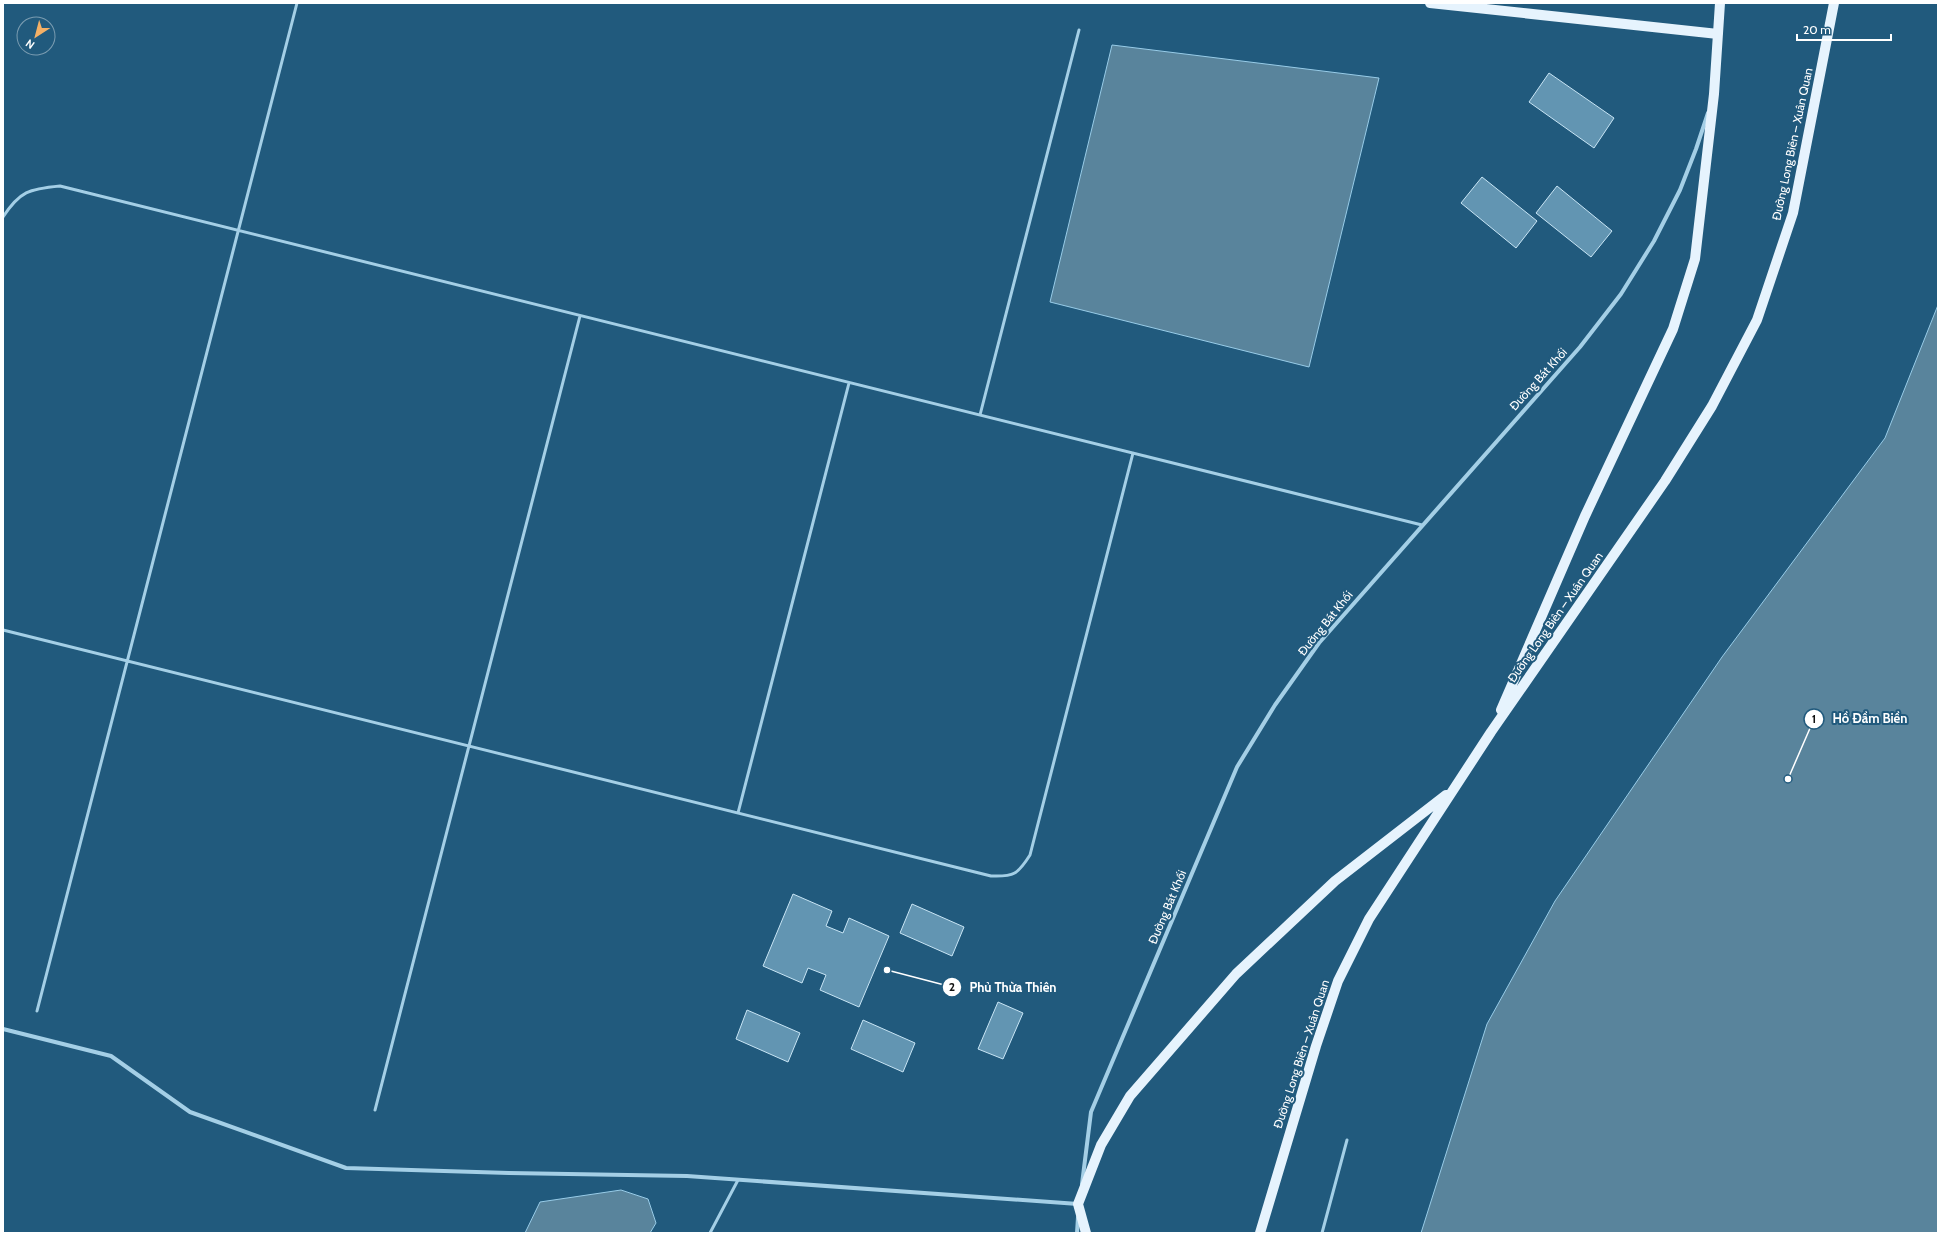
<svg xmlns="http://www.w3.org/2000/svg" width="1941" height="1236" font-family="Cabin,sans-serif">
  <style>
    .water { fill: #59849c; stroke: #98cce8 }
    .building { fill: #6295b2; stroke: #c8e5f5 }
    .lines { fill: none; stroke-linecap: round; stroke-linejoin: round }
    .lane { stroke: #a4cfe6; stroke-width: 3 }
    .street { stroke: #a4cfe6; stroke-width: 4 }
    .primary { stroke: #e6f3fd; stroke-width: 10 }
    .labels { text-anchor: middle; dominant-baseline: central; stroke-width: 4; stroke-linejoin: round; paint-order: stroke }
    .street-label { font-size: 12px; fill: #fff; stroke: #215a7d }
    .leader { fill: none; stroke: #fff; stroke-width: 1.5 }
    .callout-dot { fill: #fff; stroke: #215a7d; stroke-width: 1.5 }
    .mark-label { font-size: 12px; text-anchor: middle; font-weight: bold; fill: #111 }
    .callout-label { font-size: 13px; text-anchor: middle; font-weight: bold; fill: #fff; stroke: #215a7d; stroke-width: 4; stroke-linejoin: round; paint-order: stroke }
  </style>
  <rect width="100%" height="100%" fill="#215a7d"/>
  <path class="water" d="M1112,45L1379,78L1309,367L1050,302Z
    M1938,305V1233H1421L1487,1024L1555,901L1722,657L1885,438Z
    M621,1190L648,1199L656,1223L650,1233H525L540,1202Z"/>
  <path class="building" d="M1549,73L1614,118L1594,148L1529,102Z
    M1482,177L1537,221L1516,248L1461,203Z
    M1557,186L1612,231L1591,257L1536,213Z
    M793,894L832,911L826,926L843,933L849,918L889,936L859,1007L820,990L826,975L808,968L802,983L763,966Z
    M912,904L964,927L952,956L900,933Z
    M998,1002L1023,1013L1003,1059L978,1049Z
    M747,1010L800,1033L788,1062L736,1039Z
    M863,1020L915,1043L903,1072L851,1049Z"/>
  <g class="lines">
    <path class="lane" d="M3,217C20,191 29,189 60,186L1422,525
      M980,415L1079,30
      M3,630L991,876C1014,877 1018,874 1030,855L1133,453
      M738,813L849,383
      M37,1011L297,3
      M375,1110L580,316
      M710,1233L738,1180
      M1322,1233L1347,1140"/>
    <path class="street" d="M3,1029L111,1056L190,1112L346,1168L509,1173L687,1176L1078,1204
      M1082,1184L1091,1112L1237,767L1275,705L1319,643L1580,347L1621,294L1654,241L1680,190L1696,149L1708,113
      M1077,1233L1078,1217"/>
    <path class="primary" d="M1430,3L1718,34
      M1501,710L1585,516L1673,329L1695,259L1714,94L1720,3
      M1086,1233L1078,1204L1101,1145L1130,1096L1236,974L1335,881L1446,795
      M1260,1233L1316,1046L1338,981L1369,919L1491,732L1665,481L1712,406L1757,320L1793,213L1834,3"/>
  </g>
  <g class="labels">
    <g class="street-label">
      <text transform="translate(1792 144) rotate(-78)">Đường Long Biên – Xuân Quan</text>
      <text transform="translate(1538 379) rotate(-48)">Đường Bát Khối</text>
      <text transform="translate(1555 617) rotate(-55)">Đường Long Biên – Xuân Quan</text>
      <text transform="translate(1325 623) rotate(-51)">Đường Bát Khối</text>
      <text transform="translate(1167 907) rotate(-67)">Đường Bát Khối</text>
      <text transform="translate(1301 1054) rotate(-72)">Đường Long Biên – Xuân Quan</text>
    </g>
  </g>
  <path class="leader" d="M1788 779L1814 719M887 970L952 987"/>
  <g class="callout-dot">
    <circle cx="1788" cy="779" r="4"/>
    <circle cx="887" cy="970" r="4"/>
    <circle cx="1814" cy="719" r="10"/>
    <circle cx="952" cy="987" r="10"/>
  </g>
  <g class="mark-label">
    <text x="1814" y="723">1</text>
    <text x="952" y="991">2</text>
  </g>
  <g class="callout-label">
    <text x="1870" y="723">Hồ Đầm Biền</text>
    <text x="1013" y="992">Phủ Thừa Thiên</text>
  </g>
  <rect width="1941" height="1236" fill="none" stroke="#ffffff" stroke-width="8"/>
  <g transform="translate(36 36) rotate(216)"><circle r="19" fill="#215a7d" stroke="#7a9cb1"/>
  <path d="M0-3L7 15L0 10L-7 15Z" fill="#f3b066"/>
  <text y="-6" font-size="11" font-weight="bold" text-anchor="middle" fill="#ffffff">N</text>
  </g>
  <path d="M1797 34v6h94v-6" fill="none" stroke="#ffffff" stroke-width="2"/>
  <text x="1803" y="34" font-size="12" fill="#ffffff" stroke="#215a7d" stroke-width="3" paint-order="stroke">20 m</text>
</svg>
